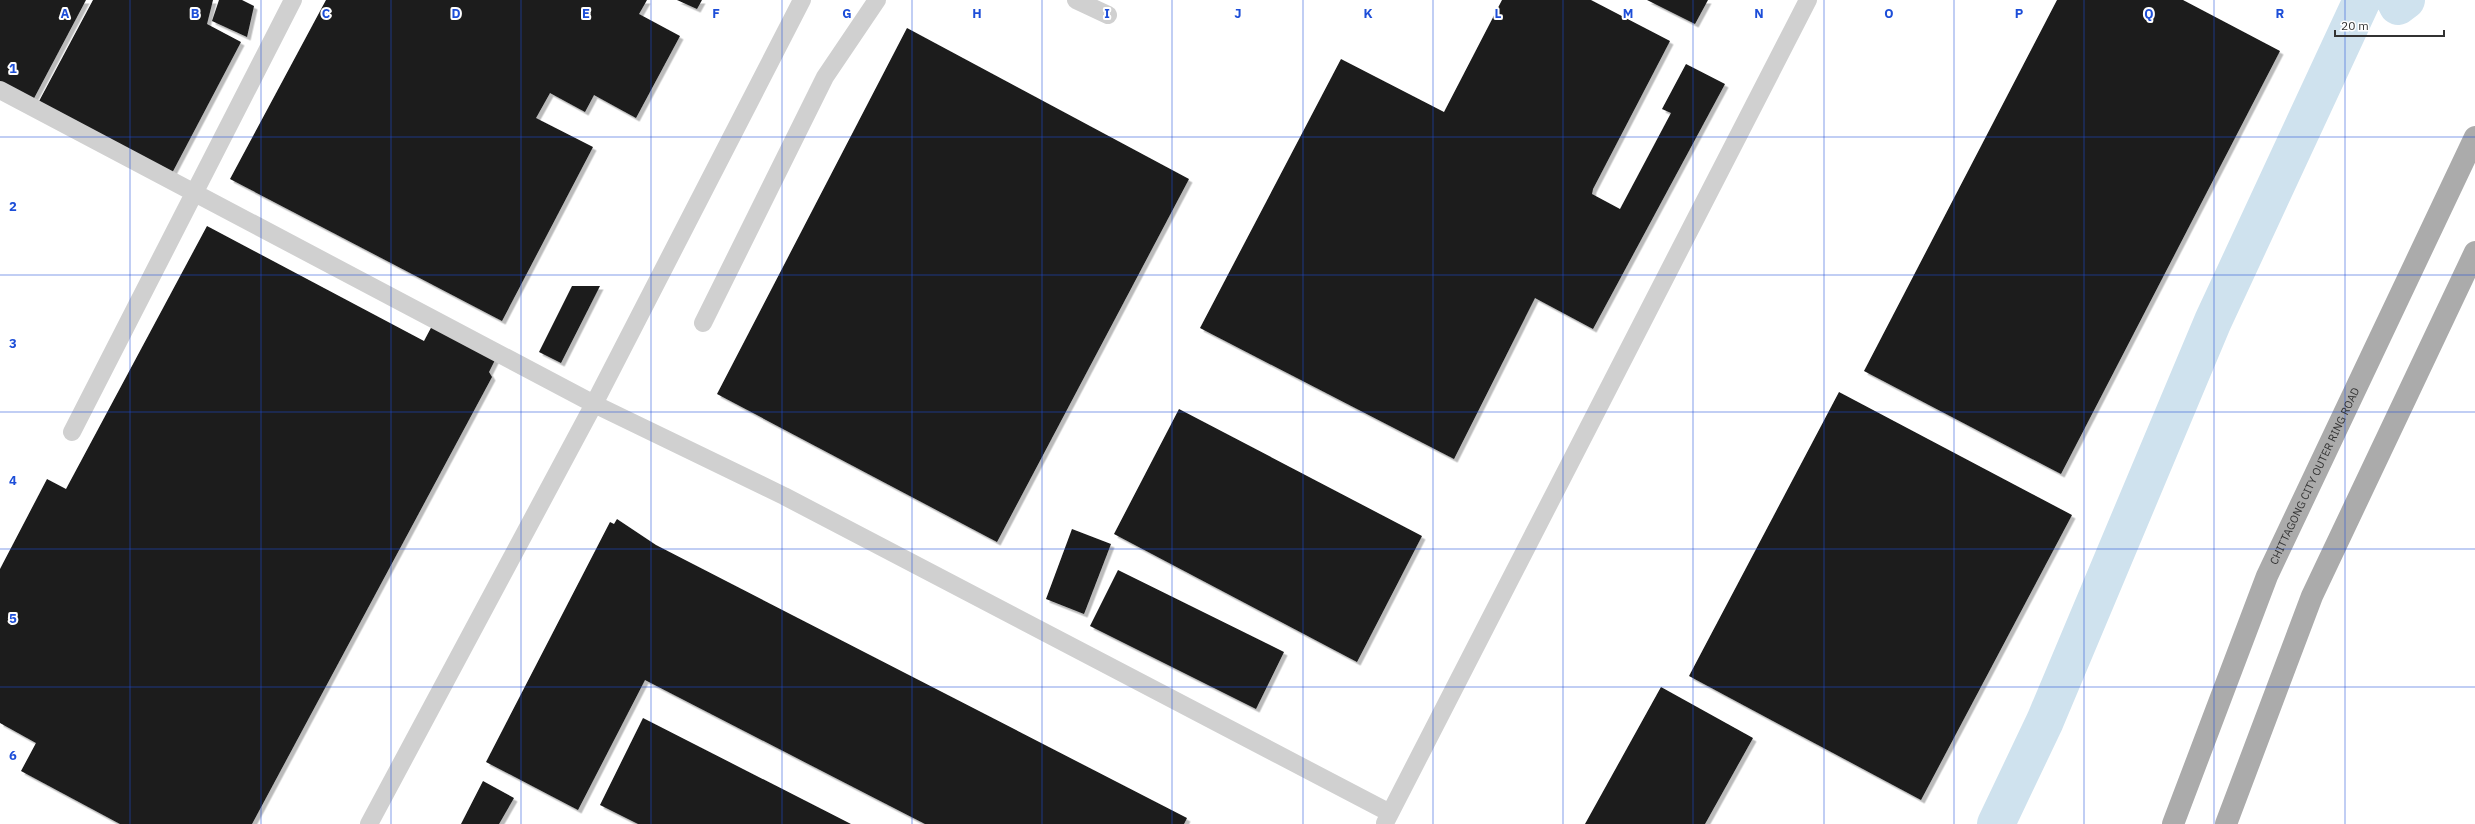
<svg xmlns="http://www.w3.org/2000/svg" width="2475" height="824" font-family="'IBM Plex Sans',sans-serif">
  <style>
    .lines { fill: none; stroke-linecap: round; stroke-linejoin: round }
    .canal { stroke: #cfe2ee; stroke-width: 38 }
    .building { fill: #1a1a1a; filter: url(#shadow) }
    .lane { stroke: #d0d0d0; stroke-width: 18 }
    .primary { stroke: #ababab; stroke-width: 22 }
    .grid { fill: none; stroke: #1d4ed8; stroke-width: 1; stroke-opacity: 0.55 }
    .labels { text-anchor: middle; dominant-baseline: central; stroke-width: 4; stroke-linejoin: round; paint-order: stroke }
    .street-label { font-size: 11px; fill: #333; stroke: #fff }
    .grid-label { font-size: 13px; text-anchor: middle; font-weight: bold; fill: #1d4ed8; stroke: #fff; stroke-width: 4; stroke-linejoin: round; paint-order: stroke }
  </style>
  <defs>
    <filter id="shadow"><feDropShadow dx="3.5" dy="3.5" stdDeviation="0" flood-color="#0004"/></filter>
  </defs>
  <rect width="100%" height="100%" fill="#fff"/>
  <g class="lines">
    <path class="canal" d="M2395,0L2398,6L2406,0
      M1996,824L2045,721L2213,321L2362,0"/>
  </g>
  <path class="building" d="M0,0H86L32,102L0,84Z
    M93,0H213L207,24L241,42L171,175L37,105Z
    M219,0H242L254,6L247,37L212,21Z
    M326,0H647L639,14L680,36L636,118L594,95L585,112L550,93L536,118L593,147L502,321L230,179Z
    M677,0H702L697,9Z
    M1502,0H1591L1670,41L1593,189L1592,194L1620,209L1671,113L1662,109L1686,64L1725,84L1593,329L1535,298L1454,459L1200,328L1341,59L1444,112Z
    M1647,0H1708L1695,24Z
    M2057,0H2183L2280,51L2061,474L1864,371Z
    M907,28L1189,179L997,542L717,394Z
    M207,226L424,341L433,324L497,356L489,372L492,377L252,824H120L21,771L36,743L0,723V569L47,479L66,489Z
    M572,286H600L561,363L539,352Z
    M1839,392L2072,515L1921,800L1689,676Z
    M1179,409L1422,536L1357,662L1114,534Z
    M617,519L656,545L1187,818L1184,824H925L645,680L578,810L486,762L610,522L614,524Z
    M1072,529L1111,544L1084,614L1046,599Z
    M1118,570L1284,652L1256,709L1090,626Z
    M1661,687L1753,738L1705,824H1585Z
    M643,718L851,824H638L600,805Z
    M483,781L514,798L499,824H461Z"/>
  <g class="lines">
    <path class="lane" d="M1076,0L1108,15
      M0,90L594,404L784,496L1390,813
      M703,323L825,77L877,0
      M72,432L293,0
      M1385,823L1808,0
      M369,824L594,404L802,0"/>
    <g class="primary">
      <path id="s1" d="M2173,824L2267,576L2475,137"/>
      <path d="M2226,824L2312,596L2475,252"/>
    </g>
  </g>
  <path class="grid" d="M130,0V824M261,0V824M391,0V824M521,0V824M651,0V824M782,0V824M912,0V824M1042,0V824M1172,0V824M1303,0V824M1433,0V824M1563,0V824M1693,0V824M1824,0V824M1954,0V824M2084,0V824M2214,0V824M2345,0V824M0,137H2475M0,275H2475M0,412H2475M0,549H2475M0,687H2475"/>
  <g class="labels">
    <g class="street-label">
      <text stroke="none"><textPath href="#s1" startOffset="376">CHITTAGONG CITY OUTER RING ROAD</textPath></text>
    </g>
  </g>
  <g class="grid-label">
    <text x="65" y="18">A</text>
    <text x="195" y="18">B</text>
    <text x="326" y="18">C</text>
    <text x="456" y="18">D</text>
    <text x="586" y="18">E</text>
    <text x="716" y="18">F</text>
    <text x="847" y="18">G</text>
    <text x="977" y="18">H</text>
    <text x="1107" y="18">I</text>
    <text x="1238" y="18">J</text>
    <text x="1368" y="18">K</text>
    <text x="1498" y="18">L</text>
    <text x="1628" y="18">M</text>
    <text x="1759" y="18">N</text>
    <text x="1889" y="18">O</text>
    <text x="2019" y="18">P</text>
    <text x="2149" y="18">Q</text>
    <text x="2280" y="18">R</text>
    <text x="13" y="73">1</text>
    <text x="13" y="211">2</text>
    <text x="13" y="348">3</text>
    <text x="13" y="485">4</text>
    <text x="13" y="623">5</text>
    <text x="13" y="760">6</text>
  </g>
  <path d="M2335 30v6h109v-6" fill="none" stroke="#333333" stroke-width="2"/>
  <text x="2341" y="30" font-size="12" fill="#333333" stroke="#ffffff" stroke-width="3" paint-order="stroke">20 m</text>
</svg>
